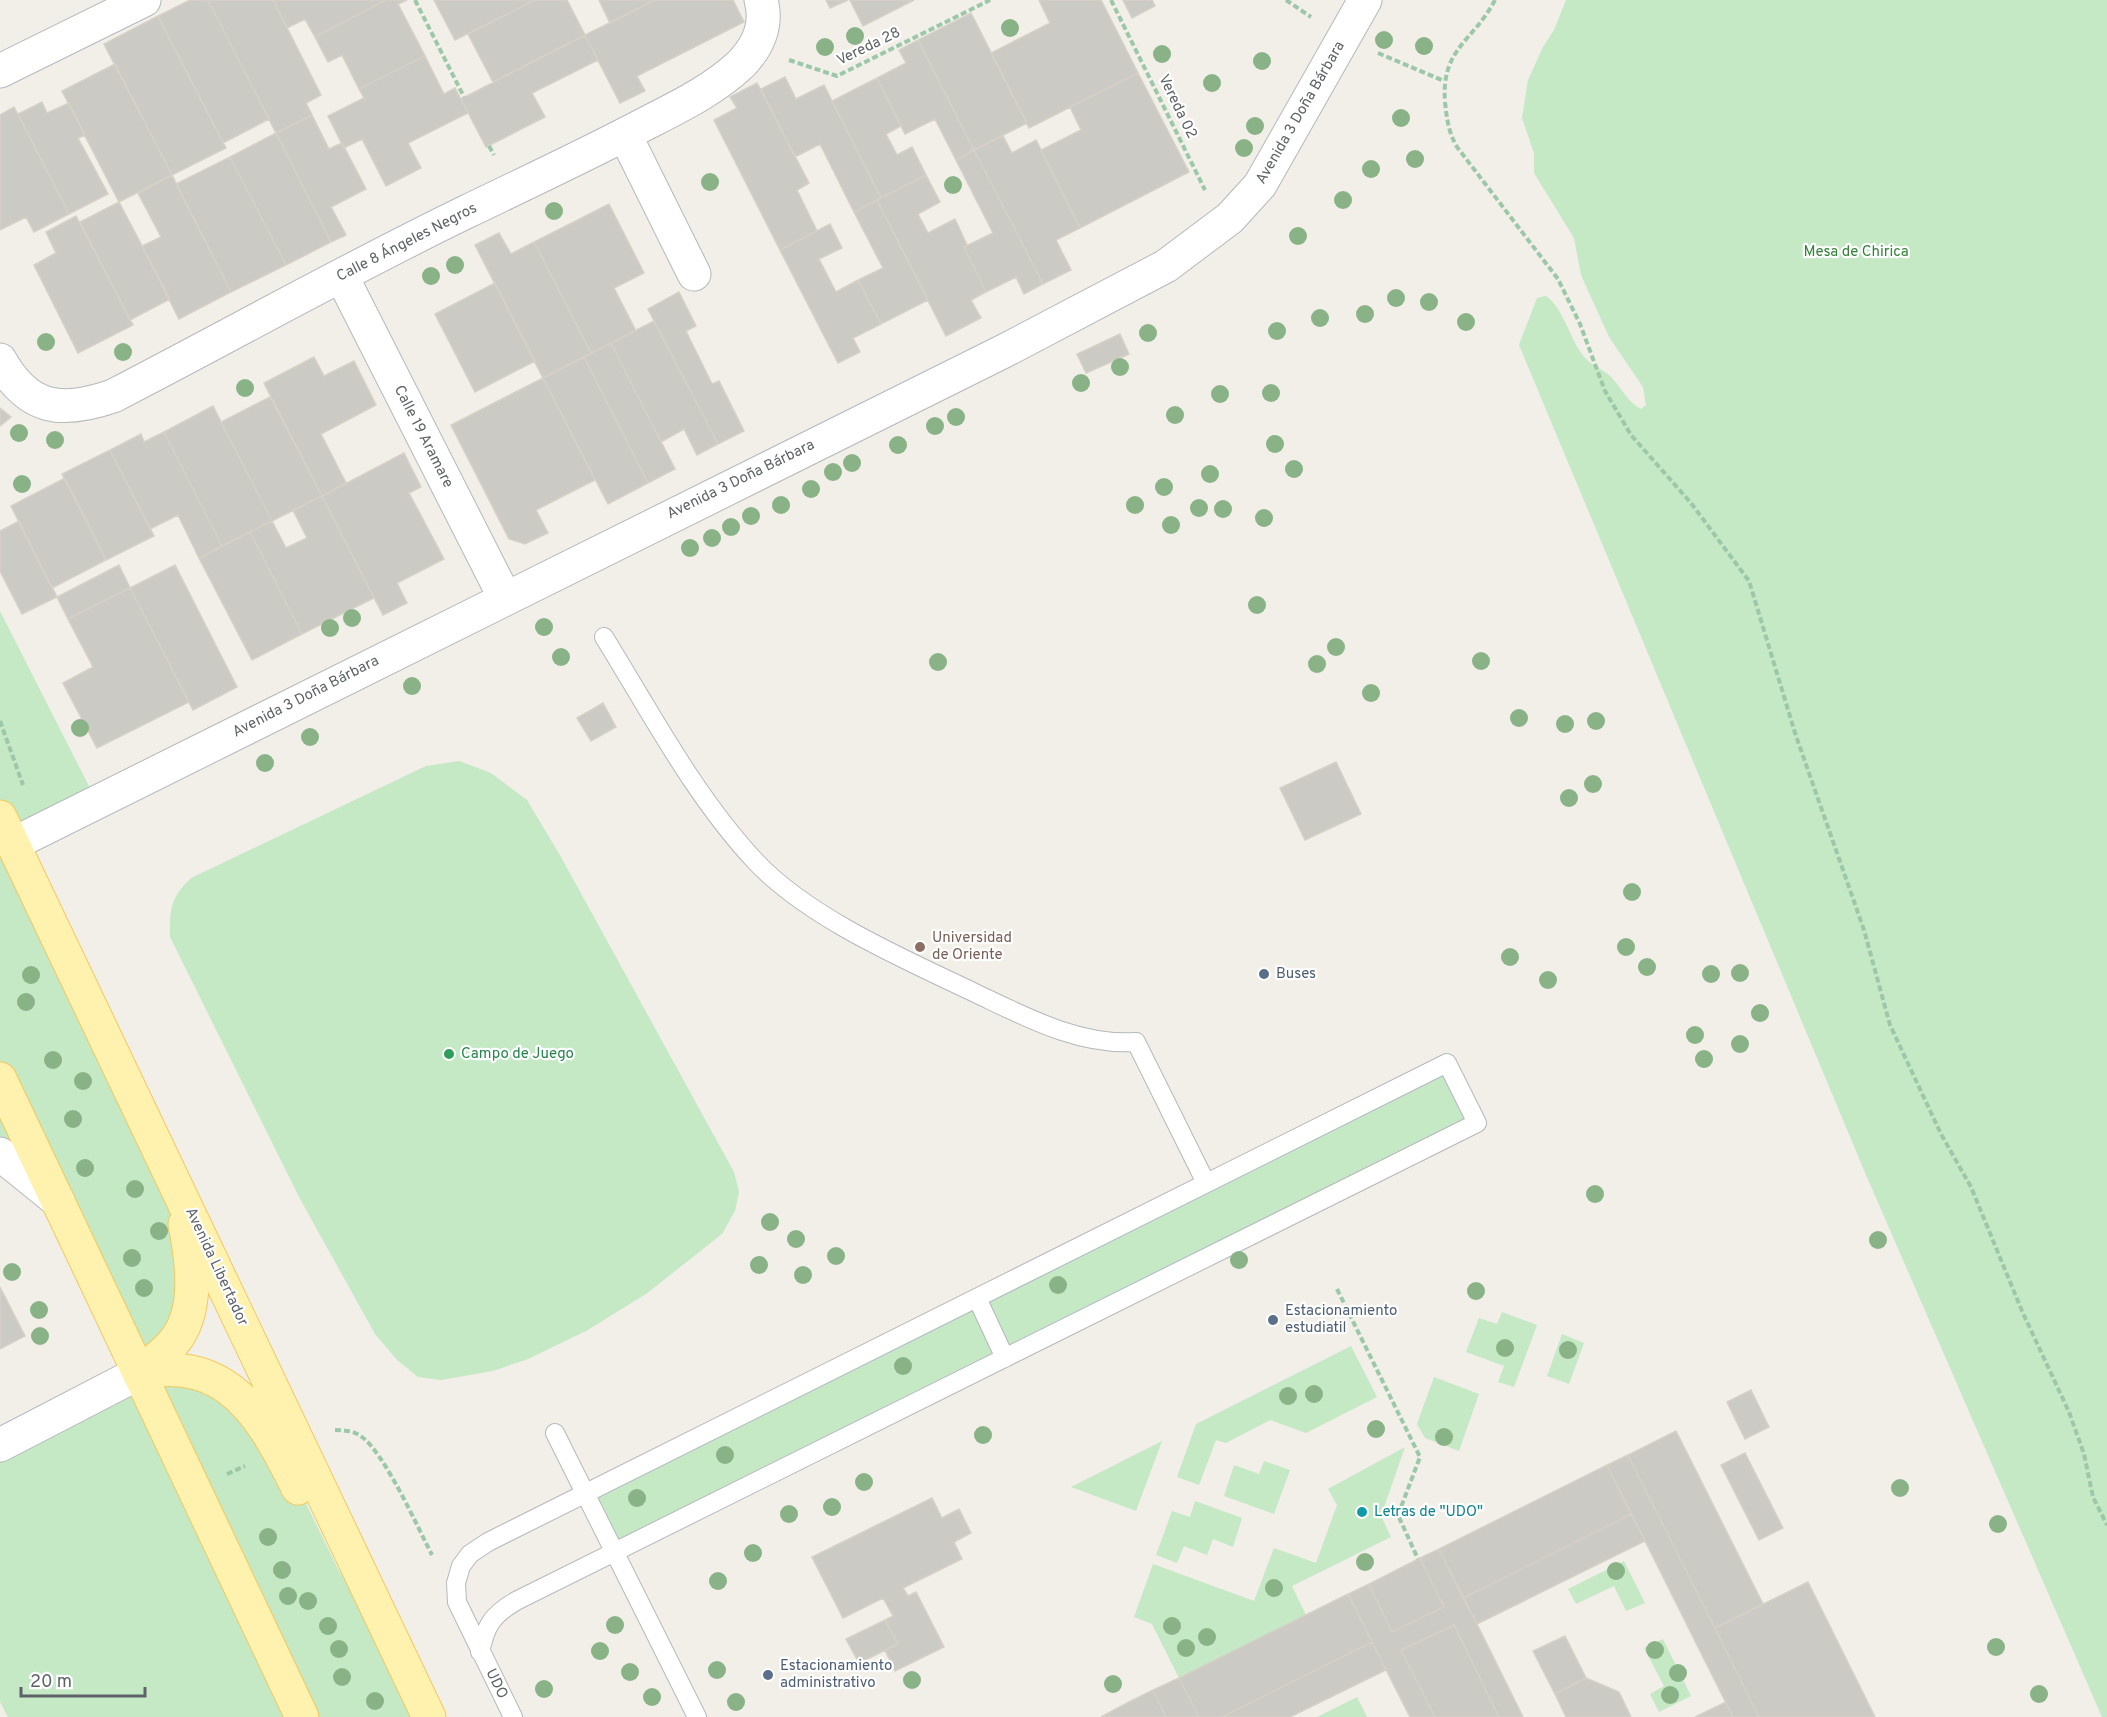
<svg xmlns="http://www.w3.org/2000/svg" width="2107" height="1717" font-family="Overpass,sans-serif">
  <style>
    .green { fill: #c5e8c5 }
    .building { fill: #cccac5; stroke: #d6d1c6; stroke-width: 1.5 }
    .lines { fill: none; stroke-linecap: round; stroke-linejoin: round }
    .lane-casing { stroke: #b5b8bc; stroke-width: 20 }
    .street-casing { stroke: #b5b8bc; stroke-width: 35 }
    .primary-casing { stroke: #f2c960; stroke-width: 35 }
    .path { stroke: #9cc7a9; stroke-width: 4; stroke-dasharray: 6 3; stroke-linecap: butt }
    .lane { stroke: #fff; stroke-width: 18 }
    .street { stroke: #fff; stroke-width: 33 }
    .primary { stroke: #fff2af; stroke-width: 33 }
    .tree { fill: #89b387 }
    .education-dot { fill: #8d6e63; stroke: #fff; stroke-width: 2 }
    .service-dot { fill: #5c6f8a; stroke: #fff; stroke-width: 2 }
    .leisure-dot { fill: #2e9e5b; stroke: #fff; stroke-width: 2 }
    .culture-dot { fill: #0f9aa8; stroke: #fff; stroke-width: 2 }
    .labels { text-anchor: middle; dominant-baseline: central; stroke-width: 4.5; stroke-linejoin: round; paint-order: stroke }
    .street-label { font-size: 15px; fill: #5f6368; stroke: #fff }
    .park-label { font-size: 15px; fill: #348238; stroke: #fff }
    .education-label { font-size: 15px; fill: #785e54; stroke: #fff; text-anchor: start }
    .service-label { font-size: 15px; fill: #4e5e75; stroke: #fff; text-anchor: start }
    .leisure-label { font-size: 15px; fill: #27864d; stroke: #fff; text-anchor: start }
    .culture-label { font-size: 15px; fill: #0d838f; stroke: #fff; text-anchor: start }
  </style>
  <rect width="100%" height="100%" fill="#f1efe8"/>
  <path class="green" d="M1566,0H2107V1717H2102L1866,1175L1519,345L1537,298L1546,296C1562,308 1568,331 1578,348C1589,366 1596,365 1609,375C1621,386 1626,401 1641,409L1646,405L1643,387L1609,337L1581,275L1574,238L1534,173V153L1522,118L1528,80L1543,47L1554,30Z
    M0,611L96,800L14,841L0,812Z
    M459,761L491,773L527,800L561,857L734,1172L739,1192L735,1211L722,1234L646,1294L586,1331L528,1359L493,1371L441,1380L418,1377L397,1360L375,1334L299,1197L170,937C170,909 170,898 191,878L426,766Z
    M12,845L190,1250L161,1356L214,1380L291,1473L339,1571L429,1717H8L0,1702V1445L139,1373L58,1201L0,1154V857Z
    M1445,1067L1473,1122L1007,1353L981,1300Z
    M975,1303L1000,1356L615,1546L591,1495Z
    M1502,1312L1537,1325L1514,1387L1498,1382L1504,1366L1466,1352L1479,1318L1497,1324Z
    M1562,1334L1584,1343L1569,1384L1547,1376Z
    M1351,1346L1377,1397L1306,1433L1270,1420L1226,1443L1216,1440L1199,1485L1177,1477L1196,1424Z
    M1434,1377L1479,1394L1459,1451L1425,1438L1417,1424Z
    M1162,1441L1136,1511L1071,1487Z
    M1405,1447L1381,1516L1391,1537L1292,1586L1306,1615L1179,1678L1152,1624L1134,1617L1153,1564L1254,1601L1274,1548L1316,1563L1337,1505L1328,1489Z
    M1264,1461L1290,1470L1274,1514L1224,1496L1234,1465L1259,1474Z
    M1195,1501L1242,1518L1233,1547L1213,1539L1207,1555L1184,1546L1177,1563L1156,1555L1172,1511L1190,1517Z
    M1624,1561L1645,1603L1626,1611L1614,1586L1576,1604L1568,1589Z
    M1663,1639L1691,1696L1659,1712L1650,1694L1664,1686L1644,1648Z
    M1357,1697L1367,1717H1317Z"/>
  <path class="building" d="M190,0H208L269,119L223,143L158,16Z
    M208,0H273L321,95L306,103L312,115L276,133Z
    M273,0H386L315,37L305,19L287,28Z
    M386,0H407L398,4L425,56L359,89L342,55L328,62L315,37Z
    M434,0H535L455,40Z
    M535,0H567L585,35L493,82L468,34Z
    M599,0H655L610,23Z
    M655,0H733L744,22L637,76L645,91L620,103L585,35Z
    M826,0H848L830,8Z
    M850,0H914L863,26Z
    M1039,0H1101L1138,73L1029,128L991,53L1050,23Z
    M1123,0H1152L1155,6L1132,18Z
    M971,13L1027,123L974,150L918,40Z
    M158,16L226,148L172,175L104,44Z
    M585,35L598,60L532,93L545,117L486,147L461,99Z
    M918,40L974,150L956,160L935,119L905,134L877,78L906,63L899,50Z
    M425,56L444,94L455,88L468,113L408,143L421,168L386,186L362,139L344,148L328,116L364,98L359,89Z
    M115,64L172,175L119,202L62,91Z
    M1138,73L1189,172L1080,228L1041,150L1081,130L1070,107Z
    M785,77L796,99L824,85L881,198L854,212L820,144L795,157L761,89Z
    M877,78L901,126L886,134L897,155L912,147L926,175L881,198L832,101Z
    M757,83L809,183L797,190L817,231L780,250L714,120L737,108L730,97Z
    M42,102L47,113L69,103L85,135L78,138L108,194L69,214L18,114Z
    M14,107L69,214L34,232L26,217L0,230V115Z
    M312,115L329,149L342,143L366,189L331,207L346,235L331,242L276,133Z
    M276,133L331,242L286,265L230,157Z
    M1003,136L1012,153L1036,140L1080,228L1056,240L1071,270L1043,284L974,150Z
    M974,150L1043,284L1024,294L1016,277L986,292L964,247L993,233L956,160Z
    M230,157L286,265L231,292L176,184Z
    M172,175L231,292L179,319L142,246L161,237L138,193Z
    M926,175L940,202L918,214L928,233L955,219L967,245L964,247L986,292L971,300L981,318L946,336L877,200Z
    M877,200L928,300L881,324L858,280L883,268L854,212Z
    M119,202L170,299L130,320L80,222Z
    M609,204L644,273L614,288L636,331L591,353L534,242Z
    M76,216L133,325L78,353L34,265L56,253L46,232Z
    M830,224L842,248L819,259L836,292L858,280L881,324L853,338L860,352L838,363L780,250Z
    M499,233L511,254L534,242L591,353L543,378L475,245Z
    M495,283L535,361L475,392L435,314Z
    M679,292L696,326L686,331L712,384L719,381L744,431L718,444L648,309Z
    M654,321L718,444L697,455L684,429L661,442L611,343Z
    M1120,334L1129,354L1086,373L1077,354Z
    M611,343L675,469L648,483L584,357Z
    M314,357L324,376L354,361L376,405L321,434L346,483L322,496L264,383Z
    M584,357L648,483L608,504L543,378Z
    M543,378L595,480L536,510L548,533L525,544L509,539L451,425Z
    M270,397L322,496L272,521L221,422Z
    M213,406L272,521L222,546L164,432Z
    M0,408L11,417L0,426Z
    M164,432L222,546L199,558L178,515L150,529L110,450L141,434L144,442Z
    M110,450L154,536L106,560L62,474Z
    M404,453L421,487L409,493L444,559L397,583L407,603L383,615L322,496Z
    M65,478L106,560L52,588L11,506Z
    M322,496L374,598L302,634L250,532L272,521L286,548L307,538L293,510Z
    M19,521L57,597L22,614L0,571V531Z
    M250,532L302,634L252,660L199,558Z
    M119,565L130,588L68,619L57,597Z
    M175,565L237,687L193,710L130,588Z
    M130,588L189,702L97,748L63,683L93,667L68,619Z
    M603,703L616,727L591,741L577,718Z
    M1336,762L1361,814L1305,840L1280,788Z
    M0,1287L25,1336L0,1349Z
    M1751,1390L1769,1427L1745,1439L1727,1402Z
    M1676,1431L1763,1604L1715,1628L1628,1455Z
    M1745,1453L1783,1528L1759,1540L1721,1465Z
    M1628,1455L1715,1628L1759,1717H1733L1607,1465Z
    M1607,1465L1631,1514L1463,1598L1439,1549Z
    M932,1498L942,1518L959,1509L971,1533L954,1542L962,1559L903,1588L908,1596L916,1592L944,1647L895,1671L885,1650L898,1644L885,1620L893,1616L883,1598L843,1618L812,1557Z
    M1631,1514L1645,1541L1477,1624L1463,1598Z
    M1439,1549L1477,1624L1523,1717H1499L1454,1625L1401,1650L1435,1717H1410L1372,1642L1348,1594L1369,1584L1392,1632L1444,1607L1420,1558Z
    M1420,1558L1444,1607L1392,1632L1369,1584Z
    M1808,1582L1875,1717H1759L1715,1628Z
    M1348,1594L1372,1642L1222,1717H1199L1179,1678Z
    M885,1620L898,1644L859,1663L846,1639Z
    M1454,1625L1499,1717H1435L1401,1650Z
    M1565,1636L1586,1678L1555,1694L1533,1651Z
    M1372,1642L1386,1670L1290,1717H1222Z
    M1179,1678L1199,1717H1166L1153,1690Z
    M1586,1678L1619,1692L1631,1717H1566L1555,1694Z
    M1153,1690L1166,1717H1101L1129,1702Z
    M1726,1702L1733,1717H1695Z"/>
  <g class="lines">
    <g class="lane-casing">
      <path id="lane" d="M604,637C651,713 695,797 756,862C809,918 904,959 973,992C1024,1016 1078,1046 1136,1042L1206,1183
        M977,1298L1005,1358
        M555,1433L697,1717
        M480,1652C486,1625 492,1615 516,1601L1477,1123L1447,1063L488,1542L470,1554L461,1566L456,1583L457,1602L513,1717"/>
    </g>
    <g class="street-casing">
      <path id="street" d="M0,71L144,0
        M625,135L694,274
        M342,277L505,598
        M0,360C28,410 61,414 113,396C231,335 348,269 468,211C526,183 586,155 643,125C676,108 712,91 740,65C758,47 768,25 761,0
        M13,844L1006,350L1166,266L1230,218L1260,185L1365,0
        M0,1154L58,1201
        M0,1445L139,1373"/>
    </g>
    <g class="primary-casing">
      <path id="primary" d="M0,817L429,1717
        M0,1079L302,1717
        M139,1373C229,1354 263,1418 298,1488
        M139,1373C151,1363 164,1354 174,1342C200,1310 192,1261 185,1224"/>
    </g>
    <path class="path" d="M415,0L464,97
      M1111,0L1205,190
      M1286,0L1311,17
      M1495,0C1473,42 1441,48 1445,102C1447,119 1448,131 1457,147L1558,279L1580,324L1605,391L1631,435L1691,503L1749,581L1796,736L1864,930L1890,1025L1941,1134L1971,1187L2022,1311L2069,1412L2084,1454L2093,1497L2107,1525
      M1378,53L1444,81
      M789,60L837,76L990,0
      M489,146L494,155
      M0,721L23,785
      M1337,1289L1420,1457L1398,1515L1418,1559
      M335,1430C345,1430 355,1431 362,1437C385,1454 418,1528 432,1555
      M227,1474L245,1466"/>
    <use href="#lane" class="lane"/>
    <use href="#street" class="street"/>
    <use href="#primary" class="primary"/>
  </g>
  <g class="tree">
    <circle cx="1010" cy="28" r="9"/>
    <circle cx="855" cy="36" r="9"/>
    <circle cx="1384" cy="40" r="9"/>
    <circle cx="1424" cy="46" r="9"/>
    <circle cx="825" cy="47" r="9"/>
    <circle cx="1162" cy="54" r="9"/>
    <circle cx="1262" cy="61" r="9"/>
    <circle cx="1212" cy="83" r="9"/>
    <circle cx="1401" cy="118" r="9"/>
    <circle cx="1255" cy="126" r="9"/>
    <circle cx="1244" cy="148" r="9"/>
    <circle cx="1415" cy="159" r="9"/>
    <circle cx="1371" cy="169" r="9"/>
    <circle cx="710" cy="182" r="9"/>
    <circle cx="953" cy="185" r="9"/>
    <circle cx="1343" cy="200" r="9"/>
    <circle cx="554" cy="211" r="9"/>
    <circle cx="1298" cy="236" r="9"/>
    <circle cx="455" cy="265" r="9"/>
    <circle cx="431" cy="276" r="9"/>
    <circle cx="1396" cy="298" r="9"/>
    <circle cx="1429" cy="302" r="9"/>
    <circle cx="1365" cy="314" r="9"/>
    <circle cx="1320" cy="318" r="9"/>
    <circle cx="1466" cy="322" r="9"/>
    <circle cx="1277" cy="331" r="9"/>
    <circle cx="1148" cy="333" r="9"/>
    <circle cx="46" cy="342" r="9"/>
    <circle cx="123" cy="352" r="9"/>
    <circle cx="1120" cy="367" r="9"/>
    <circle cx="1081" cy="383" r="9"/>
    <circle cx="245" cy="388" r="9"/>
    <circle cx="1271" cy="393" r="9"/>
    <circle cx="1220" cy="394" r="9"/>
    <circle cx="1175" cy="415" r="9"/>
    <circle cx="956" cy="417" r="9"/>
    <circle cx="935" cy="426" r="9"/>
    <circle cx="19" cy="433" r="9"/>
    <circle cx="55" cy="440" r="9"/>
    <circle cx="1275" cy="444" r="9"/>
    <circle cx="898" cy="445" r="9"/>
    <circle cx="852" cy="463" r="9"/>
    <circle cx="1294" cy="469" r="9"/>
    <circle cx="833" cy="472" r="9"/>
    <circle cx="1210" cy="474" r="9"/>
    <circle cx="22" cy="484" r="9"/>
    <circle cx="1164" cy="487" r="9"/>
    <circle cx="811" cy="489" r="9"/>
    <circle cx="781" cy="505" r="9"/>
    <circle cx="1135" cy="505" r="9"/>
    <circle cx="1199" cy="508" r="9"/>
    <circle cx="1223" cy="509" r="9"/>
    <circle cx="751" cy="516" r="9"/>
    <circle cx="1264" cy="518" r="9"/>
    <circle cx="1171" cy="525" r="9"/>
    <circle cx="731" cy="527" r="9"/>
    <circle cx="712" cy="538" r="9"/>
    <circle cx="690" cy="548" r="9"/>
    <circle cx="1257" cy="605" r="9"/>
    <circle cx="352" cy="618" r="9"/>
    <circle cx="544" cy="627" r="9"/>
    <circle cx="330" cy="628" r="9"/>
    <circle cx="1336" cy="647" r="9"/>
    <circle cx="561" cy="657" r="9"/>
    <circle cx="1481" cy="661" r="9"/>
    <circle cx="938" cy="662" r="9"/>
    <circle cx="1317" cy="664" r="9"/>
    <circle cx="412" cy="686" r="9"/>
    <circle cx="1371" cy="693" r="9"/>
    <circle cx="1519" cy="718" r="9"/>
    <circle cx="1596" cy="721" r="9"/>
    <circle cx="1565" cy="724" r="9"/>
    <circle cx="80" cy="728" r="9"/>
    <circle cx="310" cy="737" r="9"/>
    <circle cx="265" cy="763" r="9"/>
    <circle cx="1593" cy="784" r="9"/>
    <circle cx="1569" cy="798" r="9"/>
    <circle cx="1632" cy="892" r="9"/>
    <circle cx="1626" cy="947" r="9"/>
    <circle cx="1510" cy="957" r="9"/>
    <circle cx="1647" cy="967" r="9"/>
    <circle cx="1740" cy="973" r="9"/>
    <circle cx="1711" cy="974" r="9"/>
    <circle cx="31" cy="975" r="9"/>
    <circle cx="1548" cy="980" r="9"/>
    <circle cx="26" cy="1002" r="9"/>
    <circle cx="1760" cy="1013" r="9"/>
    <circle cx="1695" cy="1035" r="9"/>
    <circle cx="1740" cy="1044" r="9"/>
    <circle cx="1704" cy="1059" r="9"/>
    <circle cx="53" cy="1060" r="9"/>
    <circle cx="83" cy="1081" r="9"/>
    <circle cx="73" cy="1119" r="9"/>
    <circle cx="85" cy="1168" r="9"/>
    <circle cx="135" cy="1189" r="9"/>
    <circle cx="1595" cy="1194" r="9"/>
    <circle cx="770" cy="1222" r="9"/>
    <circle cx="159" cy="1231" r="9"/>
    <circle cx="796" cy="1239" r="9"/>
    <circle cx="1878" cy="1240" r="9"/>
    <circle cx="836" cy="1256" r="9"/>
    <circle cx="132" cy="1258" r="9"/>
    <circle cx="1239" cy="1260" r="9"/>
    <circle cx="759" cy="1265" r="9"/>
    <circle cx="12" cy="1272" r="9"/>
    <circle cx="803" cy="1275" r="9"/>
    <circle cx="1058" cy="1285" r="9"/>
    <circle cx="144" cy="1288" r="9"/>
    <circle cx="1476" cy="1291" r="9"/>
    <circle cx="39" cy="1310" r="9"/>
    <circle cx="40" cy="1336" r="9"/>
    <circle cx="1505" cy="1348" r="9"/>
    <circle cx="1568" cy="1350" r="9"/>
    <circle cx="903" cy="1366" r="9"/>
    <circle cx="1314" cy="1394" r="9"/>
    <circle cx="1288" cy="1396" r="9"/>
    <circle cx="1376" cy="1429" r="9"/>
    <circle cx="983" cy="1435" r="9"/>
    <circle cx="1444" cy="1437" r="9"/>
    <circle cx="725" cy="1455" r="9"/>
    <circle cx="864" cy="1482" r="9"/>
    <circle cx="1900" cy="1488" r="9"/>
    <circle cx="637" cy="1498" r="9"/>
    <circle cx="832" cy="1507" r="9"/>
    <circle cx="789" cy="1514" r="9"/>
    <circle cx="1998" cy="1524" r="9"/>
    <circle cx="268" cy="1537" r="9"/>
    <circle cx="753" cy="1553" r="9"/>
    <circle cx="1365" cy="1562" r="9"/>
    <circle cx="282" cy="1570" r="9"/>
    <circle cx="1616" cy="1571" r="9"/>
    <circle cx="718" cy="1581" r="9"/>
    <circle cx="1274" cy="1588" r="9"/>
    <circle cx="288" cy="1596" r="9"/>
    <circle cx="308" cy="1601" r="9"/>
    <circle cx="615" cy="1625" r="9"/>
    <circle cx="328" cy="1626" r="9"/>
    <circle cx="1172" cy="1626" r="9"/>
    <circle cx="1207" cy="1637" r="9"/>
    <circle cx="1996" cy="1647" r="9"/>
    <circle cx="1186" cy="1648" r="9"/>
    <circle cx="339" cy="1649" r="9"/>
    <circle cx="1655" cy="1650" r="9"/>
    <circle cx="600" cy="1651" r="9"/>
    <circle cx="717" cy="1670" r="9"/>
    <circle cx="630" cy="1672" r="9"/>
    <circle cx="1678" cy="1673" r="9"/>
    <circle cx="342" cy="1677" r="9"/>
    <circle cx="912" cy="1680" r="9"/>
    <circle cx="1113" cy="1684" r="9"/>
    <circle cx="544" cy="1689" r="9"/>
    <circle cx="2039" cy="1694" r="9"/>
    <circle cx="1670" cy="1695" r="9"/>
    <circle cx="652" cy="1697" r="9"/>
    <circle cx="375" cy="1701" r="9"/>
    <circle cx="736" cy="1702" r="9"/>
  </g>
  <circle class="education-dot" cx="920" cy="947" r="6"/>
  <g class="service-dot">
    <circle cx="1264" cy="974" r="6"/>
    <circle cx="1273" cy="1320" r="6"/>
    <circle cx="768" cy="1675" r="6"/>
  </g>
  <circle class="leisure-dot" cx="449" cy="1054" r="6"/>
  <circle class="culture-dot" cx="1362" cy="1512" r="6"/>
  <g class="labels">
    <g class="street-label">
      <text transform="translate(869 47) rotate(-26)">Vereda 28</text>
      <text transform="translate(1177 107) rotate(64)">Vereda 02</text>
      <text transform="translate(1301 113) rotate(-60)">Avenida 3 Doña Bárbara</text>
      <text transform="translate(407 243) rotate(-27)">Calle 8 Ángeles Negros</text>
      <text transform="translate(423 437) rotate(63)">Calle 19 Aramare</text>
      <text transform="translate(741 480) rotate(-26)">Avenida 3 Doña Bárbara</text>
      <text transform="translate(306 697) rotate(-27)">Avenida 3 Doña Bárbara</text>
      <text transform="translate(216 1267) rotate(65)">Avenida Libertador</text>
      <text transform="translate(496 1684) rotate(64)">UDO</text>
    </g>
    <g class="park-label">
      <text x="1856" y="252">Mesa de Chirica</text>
    </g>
    <g class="education-label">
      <text x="932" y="938">Universidad<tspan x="932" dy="17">de Oriente</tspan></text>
    </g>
    <g class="service-label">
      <text x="1276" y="974">Buses</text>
      <text x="1285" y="1311">Estacionamiento<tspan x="1285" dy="17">estudiatil</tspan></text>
      <text x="780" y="1666">Estacionamiento<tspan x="780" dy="17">administrativo</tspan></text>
    </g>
    <g class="leisure-label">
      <text x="461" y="1054">Campo de Juego</text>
    </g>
    <g class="culture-label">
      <text x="1374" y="1512">Letras de "UDO"</text>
    </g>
  </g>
  <path d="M21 1687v9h124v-9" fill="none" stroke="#5f6368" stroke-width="3"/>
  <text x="30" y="1687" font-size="18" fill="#5f6368" stroke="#ffffff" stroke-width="4.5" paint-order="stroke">20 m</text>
</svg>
